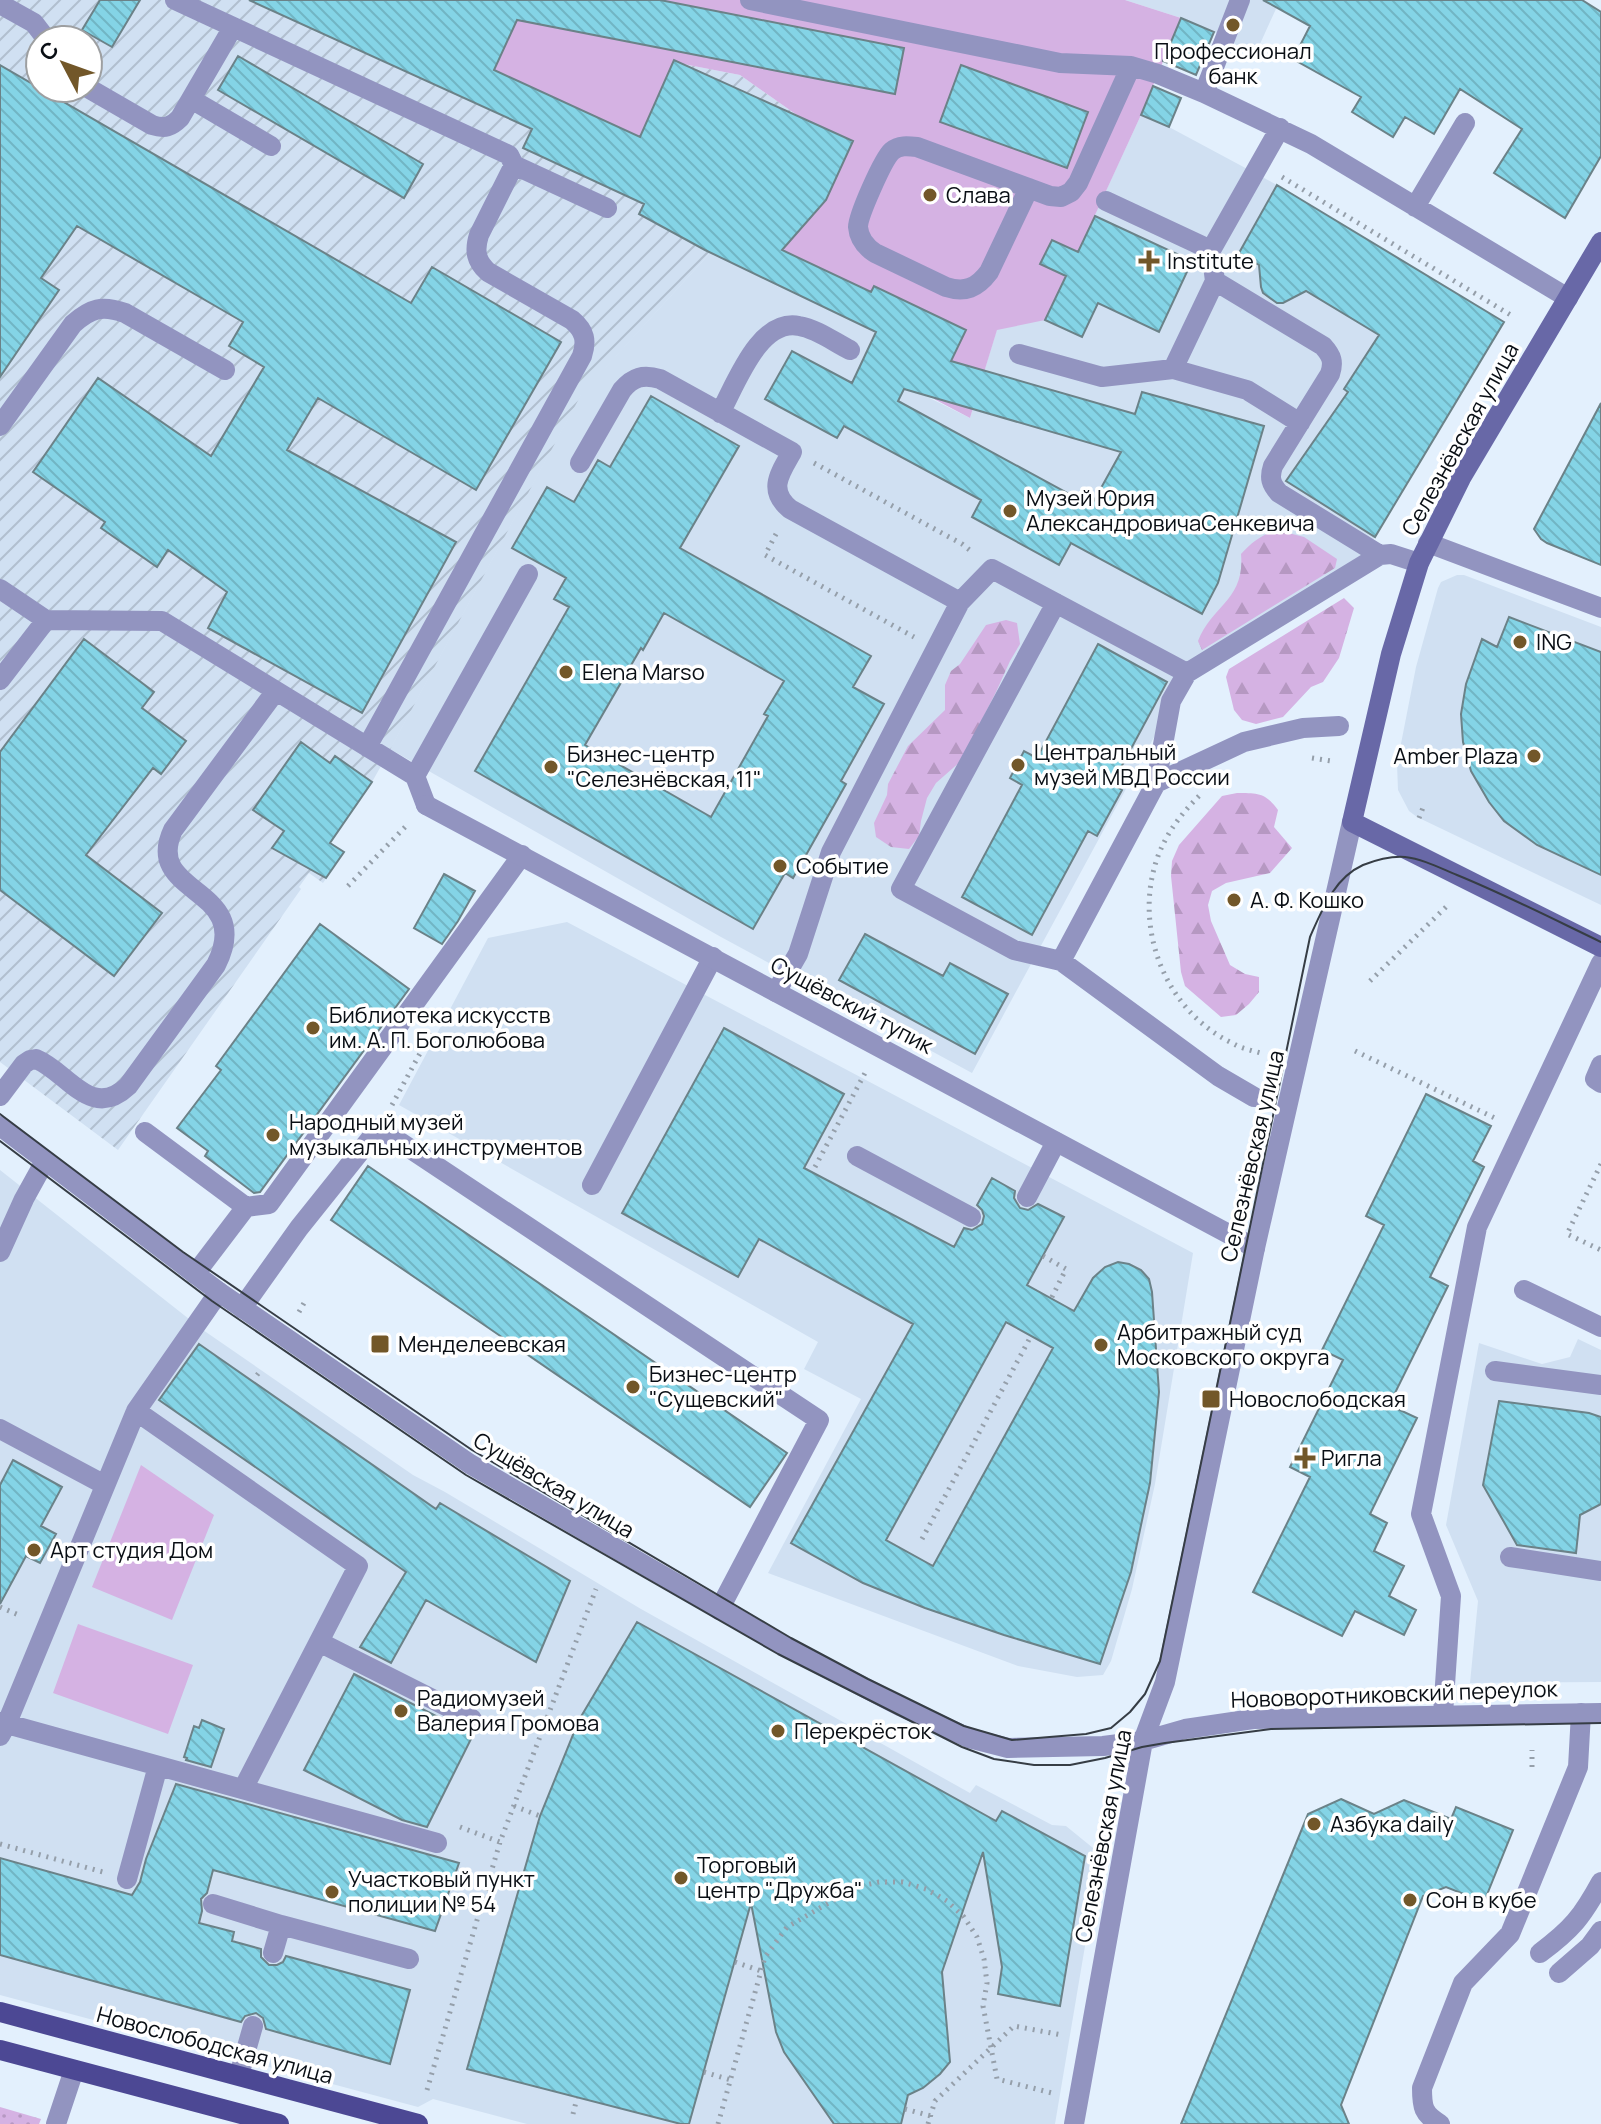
<svg xmlns="http://www.w3.org/2000/svg" width="1601" height="2124" font-family="Manrope,sans-serif">
  <style>
    .built { fill: #d0e0f2 }
    .industrial { fill: url(#industrial-furrows); fill-rule: evenodd }
    .grass { fill: url(#grass-dots) }
    .forest { fill: url(#forest-firs) }
    .green { fill: #d5b2e3 }
    .building { fill: url(#building-back-hatch); stroke: #6b8288; stroke-width: 2; fill-rule: evenodd }
    .lines { fill: none; stroke-linecap: round; stroke-linejoin: round }
    .path { stroke: #959faa; stroke-width: 5; stroke-dasharray: 2 6; stroke-linecap: butt }
    .service { stroke: #9294c0; stroke-width: 20 }
    .minor { stroke: #9294c0; stroke-width: 20 }
    .tertiary { stroke: #9294c0; stroke-width: 20 }
    .secondary { stroke: #6868a7; stroke-width: 20 }
    .primary { stroke: #4c4894; stroke-width: 20 }
    .tram { stroke: #363d45; stroke-width: 2 }
    .poi-dot { fill: #725729; stroke: #fff; stroke-width: 3 }
    .labels { text-anchor: middle; dominant-baseline: central; stroke-width: 7; stroke-linejoin: round; paint-order: stroke }
    .poi-label { font-size: 22px; fill: #090e14; stroke: #fff; text-anchor: start }
    .street-label { font-size: 22px; fill: #090e14; stroke: #fff }
  </style>
  <defs>
    <pattern id="industrial-furrows" width="10" height="10" patternUnits="userSpaceOnUse" patternTransform="scale(2)"><rect width="10" height="10" fill="#d0e0f2"/><path d="M-1 1l2-2M0 10L10 0M9 11l2-2" fill="none" stroke="#b1bfcf"/></pattern>
    <pattern id="grass-dots" width="8" height="8" patternUnits="userSpaceOnUse" patternTransform="scale(2)"><rect width="8" height="8" fill="#d5b2e3"/><path d="M2 2h.1M6 6h.1" fill="none" stroke="#b698c2" stroke-width="1.8" stroke-linecap="round"/></pattern>
    <pattern id="forest-firs" width="22" height="20" patternUnits="userSpaceOnUse" patternTransform="scale(2)"><rect width="22" height="20" fill="#d5b2e3"/><path d="M5 1l3.5 6h-7zM16 11l3.5 6h-7z" fill="#b698c2"/></pattern>
    <pattern id="building-back-hatch" width="6" height="6" patternUnits="userSpaceOnUse" patternTransform="scale(2)"><rect width="6" height="6" fill="#84d4e6"/><path d="M-1 5l2 2M0 0l6 6M5-1l2 2" fill="none" stroke="#71b5c4"/></pattern>
  </defs>
  <rect width="100%" height="100%" fill="#e3f0fd"/>
  <path class="built" d="M1125,0H1280L1255,55L1214,32L1181,18Z
    M1141,115L1169,127L1277,185L1504,322L1362,558L1198,656L972,1073L721,937L390,749L581,394L710,253L876,332L861,364L970,418L997,329L1065,276L1040,264L1052,240L1078,251Z
    M1457,575H1464L1601,627V905L1417,817L1409,811L1398,790L1397,764L1416,667L1438,588L1441,582Z
    M567,922L1193,1253L1155,1484L1132,1589L1111,1661L1103,1675L1077,1677L1018,1666L768,1573L861,1399L804,1369L818,1342L399,1105L488,938Z
    M0,1170L203,1330L413,1475L445,1492L641,1609L970,1793L976,1785L1052,1825L1066,1826L1093,1848L1099,1863L1055,2124H527L433,2099L418,2107L0,1995Z
    M1578,1339L1601,1350V1682L1470,1683L1478,1601L1446,1525L1479,1343L1542,1364L1570,1357Z"/>
  <path class="industrial" d="M0,0H341L640,136L673,62L740,75L804,120L772,175L710,253L581,395L385,759L372,782L330,842L344,852L323,883L309,873L299,887L301,889L118,1150L0,1062ZM40,40H88V88H40Z"/>
  <path class="grass" d="M0,2107L41,2119L39,2124H0Z"/>
  <path class="forest" d="M1277,530L1304,537L1337,559L1335,568L1202,650L1198,641C1212,605 1245,600 1241,554C1252,542 1261,535 1277,530Z
    M1344,598L1354,608L1339,658L1323,682L1311,687L1283,717L1256,724L1242,720L1234,710L1226,677L1229,669Z
    M1006,620L1017,623L1020,644L1010,661L996,692L961,761L936,783L927,798L921,821L919,836L909,849L891,847L876,837L874,823L887,795L888,784L908,746L945,710V685L951,671L960,664L986,625Z
    M1237,793C1258,793 1266,793 1278,810L1274,827L1292,848L1270,873L1226,883L1212,891L1208,905L1211,921L1230,965L1245,974L1259,977V992L1249,1004L1236,1015L1221,1017L1185,986L1181,972L1171,876L1172,861L1179,845L1222,796Z"/>
  <path class="green" d="M341,0H1125L1181,18L1141,115L1078,252L1052,240L1040,264L1066,276L1045,320L997,330L970,418L934,399L955,351L876,332L710,253L772,175L804,120L740,75L673,62L640,137Z
    M141,1465L214,1515L172,1620L92,1587Z
    M78,1624L193,1665L168,1734L53,1693Z"/>
  <path class="building" d="M100,0H140L112,47L82,30Z
    M249,0H660L904,48L895,94L517,20L494,70L640,137L674,60L853,141L826,200L782,250L871,292L874,286L966,330L951,361L1135,414L1142,392L1264,426L1218,583L1202,614L1071,543L1059,565L972,517L981,500L844,426L837,438L765,399L792,351L852,383L876,332L705,250L639,214L644,204L523,148L532,129ZM904,389L1121,452L1091,506L898,401Z
    M1263,0H1582L1601,12V156L1565,218L1494,173L1522,129L1460,89L1434,134L1405,117L1393,137L1352,112L1361,97L1293,59L1310,26Z
    M1181,18L1214,32L1196,75L1163,61Z
    M238,56L423,164L404,198L218,90Z
    M0,65L411,303L432,267L561,342L476,490L318,398L287,450L456,542L362,713L208,628L227,592L168,550L157,567L101,528L105,522L33,472L98,378L211,456L264,367L229,346L243,322L77,226L41,278L59,290L0,377Z
    M961,65L1088,112L1067,168L940,122Z
    M1153,86L1181,98L1169,127L1141,115Z
    M1277,185L1504,322L1375,537L1286,481L1348,392L1344,389L1379,335L1306,291L1283,303H1277L1263,293L1261,287L1259,265L1239,253Z
    M1095,216L1192,261L1159,332L1098,303L1082,337L1045,320L1066,276L1040,264L1052,240L1078,252Z
    M651,396L739,446L680,548L871,656L853,687L884,704L841,781L846,784L793,878L785,873L753,929L475,771L569,607L554,599L566,578L512,548L547,487L574,502L598,460L610,467ZM664,613L784,681L764,714L768,716L711,817L585,745L641,648L643,650Z
    M1601,403V565L1547,543L1541,539L1534,529Z
    M1509,617L1601,652V875L1537,845L1504,821L1489,802L1471,771L1463,742L1461,714L1466,684L1482,639L1497,647Z
    M84,639L154,692L142,708L186,741L161,774L153,768L86,855L162,913L114,976L0,890V752Z
    M1098,644L1167,682L1112,784L1122,790L1110,812L1097,836L1088,831L1032,935L962,897L1022,785L1010,778L1024,751L1037,758Z
    M301,742L330,763L335,756L372,782L330,843L344,852L326,878L272,848L284,831L253,810Z
    M444,874L475,891L458,921L442,944L414,928Z
    M320,924L409,989L260,1192L254,1193L205,1156L208,1151L177,1128L221,1070L216,1066Z
    M865,934L943,976L950,963L1008,994L975,1054L839,980Z
    M724,1028L844,1094L804,1168L954,1247L964,1228L972,1230L982,1224L984,1216L982,1210L977,1205L992,1178L1015,1191L1014,1198L1020,1208L1028,1210L1038,1204L1064,1217L1027,1285L1074,1311L1093,1278L1105,1267L1118,1262L1129,1264L1141,1270L1149,1279L1152,1292L1159,1392L1150,1483L1131,1572L1100,1664L1004,1635L925,1608L863,1583L791,1543L913,1324L759,1239L738,1277L622,1213ZM1006,1322L1053,1348L933,1566L886,1540Z
    M1426,1094L1491,1126L1473,1161L1484,1167L1430,1277L1448,1286L1389,1405L1417,1418L1370,1514L1387,1523L1374,1551L1404,1566L1389,1596L1416,1610L1404,1635L1355,1611L1342,1636L1253,1592L1310,1477L1290,1467L1343,1360L1322,1350L1384,1225L1366,1216Z
    M368,1166L787,1453L750,1507L331,1220Z
    M199,1344L436,1509L440,1503L570,1581L536,1662L426,1600L391,1663L360,1647L406,1572L159,1400Z
    M1499,1401L1589,1413L1601,1417V1504L1580,1515L1576,1553L1517,1545L1483,1485Z
    M13,1460L62,1487L41,1526L56,1534L40,1563L26,1556L0,1604V1485Z
    M637,1622L996,1821L1002,1811L1085,1856L1060,2006L998,1994L1002,1967L983,1852L942,1972L950,2062L940,2074L923,2088L908,2095L901,2124H834L784,2052L776,2032L751,1903L689,2124H681L467,2069L540,1816L579,1720Z
    M354,1674L473,1735L427,1827L402,1820L304,1770Z
    M202,1720L224,1729L211,1767L186,1760L187,1758L184,1757L194,1726L199,1728Z
    M176,1784L459,1863L435,1931L213,1870L207,1893L201,1899L202,1911L199,1923L234,1932L232,1941L261,1949V1957L269,1965H277L283,1962L286,1956L410,1990L390,2064L266,2029L263,2018L256,2013L245,2016L241,2022L0,1955V1858L132,1895L140,1882L146,1859Z
    M1341,1799L1374,1814L1404,1800L1451,1819L1456,1807L1513,1830L1484,1902L1446,1887L1423,1896L1341,2105L1349,2124H1181L1308,1814Z"/>
  <g class="lines">
    <path class="path" d="M1282,177L1514,317
      M814,463L962,544L972,552
      M776,534L765,555L914,637
      M1312,758L1331,761
      M1199,796C1182,813 1167,832 1158,856C1132,927 1165,1012 1234,1044C1243,1049 1254,1051 1264,1054
      M1419,818L1424,805
      M853,864L876,876
      M348,886L409,823
      M1370,981L1448,905
      M1355,1051L1497,1119
      M392,1105L431,1033
      M1601,1164L1567,1234L1601,1250
      M815,1167L865,1073
      M1043,1256L1066,1269L1051,1299
      M299,1312L304,1303
      M257,1375L261,1370
      M922,1539L1031,1336
      M0,1607L21,1616
      M1532,1767V1750
      M514,1806L540,1816
      M460,1827L500,1842
      M0,1844L103,1872
      M735,1962L761,1971
      M704,2072L731,2080
      M427,2090L500,1842L596,1589
      M905,2109L931,2116
      M573,2114L577,2098
      M718,2124L765,1957L787,1927L856,1887L879,1882H903L926,1889L947,1901L964,1917L977,1937L984,1959L987,1983L983,2006L997,2079L1052,2093
      M928,2124L935,2101L1014,2026L1062,2035"/>
    <path class="service" d="M175,0L509,155L514,165
      M750,0L1060,63L1131,66L1158,74L1204,93L1311,144L1568,298
      M0,4L34,23L47,40
      M88,88L152,125C165,129 171,127 180,118L233,27
      M1204,93L1240,0
      M191,99L271,146
      M1029,188L989,272C977,288 965,293 946,287L875,253C866,247 859,239 858,227C858,216 883,159 892,151C899,145 908,146 917,147L1050,196L1061,197L1071,192L1078,183L1131,66
      M1106,201L1211,250
      M1415,207L1465,123
      M1215,281L1323,346C1332,356 1334,362 1330,374L1273,466C1269,478 1271,484 1279,493L1380,555
      M1019,354L1102,377L1173,369L1215,281L1211,250L1280,128
      M1173,369L1247,390L1300,423
      M720,413C736,384 759,318 799,326C817,329 834,342 850,350
      M0,426L73,324C91,308 102,305 125,313L225,370
      M580,463L622,390C633,377 643,374 660,379L792,452C780,473 767,490 790,509L960,602L992,569L1187,673L1380,555L1391,554L1419,563
      M0,589L46,620
      M1056,603L901,889L1014,950L1061,961
      M1187,673L1171,701L1156,783L1061,961L1218,1076L1254,1097
      M0,680L46,620L162,621L415,776
      M367,747L582,356C587,341 585,331 572,320L488,272C476,261 474,251 479,235L514,165L607,208
      M1156,783L1244,742L1303,728L1339,726
      M426,805L415,776L528,574
      M776,992L798,954L831,852L960,602
      M1601,1065L1595,1079L1601,1083
      M0,1096L24,1064L30,1060L36,1059C68,1072 91,1121 128,1086L216,965C256,886 142,896 173,830L275,692
      M145,1132L246,1207
      M857,1156L971,1217
      M592,1185L713,957
      M1027,1197L1056,1142
      M0,1252L24,1199L45,1161
      M195,1274L246,1207L269,1204L522,855
      M1524,1290L1601,1327
      M242,1308L299,1228L379,1128L819,1420L719,1610
      M1495,1371L1601,1385
      M136,1411L358,1566L243,1789
      M0,1429L105,1485
      M1510,1557L1601,1571
      M319,1642L472,1719
      M1443,1714L1451,1596L1421,1514L1477,1227L1601,963
      M0,1722L437,1843
      M0,1736L7,1723L136,1411L219,1292
      M127,1879L158,1766
      M213,1904L281,1925
      M273,1953L281,1925L409,1959
      M1540,1953C1572,1929 1582,1917 1601,1882
      M1559,1973L1590,1946L1601,1931
      M239,2075L253,2026
      M56,2124L74,2070
      M1440,2124C1423,2114 1422,2107 1422,2088L1463,1983L1510,1934L1578,1767L1581,1713"/>
    <path class="minor" d="M1428,543L1601,608
      M426,805L1255,1248"/>
    <path class="tertiary" d="M0,1126L219,1292L470,1464L786,1647L902,1707L969,1738L1008,1748L1103,1746L1143,1741L1185,1729L1253,1719L1601,1713
      M1074,2124L1143,1741L1165,1682L1255,1248L1352,822"/>
    <path class="secondary" d="M1601,242L1461,478L1419,563L1391,654L1352,822L1601,947"/>
    <path class="primary" d="M0,2012L418,2124
      M0,2050L279,2124"/>
    <path class="tram" d="M0,1114L183,1252L472,1450L791,1638L868,1679L964,1726L1012,1740L1086,1734L1111,1728L1130,1712L1145,1694L1160,1661L1310,937C1322,910 1334,878 1363,865C1376,860 1391,856 1405,857C1423,859 1440,868 1457,875C1506,895 1553,919 1601,942
      M0,1141L212,1301L466,1475L778,1654L962,1747L994,1759L1034,1765H1070L1105,1758L1142,1747L1165,1743L1271,1729L1601,1723"/>
  </g>
  <g class="poi-dot">
    <circle cx="1233" cy="25" r="8"/>
    <circle cx="930" cy="195" r="8"/>
    <path d="M1145 249h8v8h8v8h-8v8h-8v-8h-8v-8h8z"/>
    <circle cx="1010" cy="511" r="8"/>
    <circle cx="1520" cy="642" r="8"/>
    <circle cx="566" cy="672" r="8"/>
    <circle cx="1534" cy="756" r="8"/>
    <circle cx="1018" cy="765" r="8"/>
    <circle cx="551" cy="767" r="8"/>
    <circle cx="780" cy="866" r="8"/>
    <circle cx="1234" cy="900" r="8"/>
    <circle cx="313" cy="1028" r="8"/>
    <circle cx="273" cy="1135" r="8"/>
    <rect x="370" y="1334" width="20" height="20" rx="4"/>
    <circle cx="1101" cy="1345" r="8"/>
    <circle cx="633" cy="1387" r="8"/>
    <rect x="1201" y="1389" width="20" height="20" rx="4"/>
    <path d="M1301 1446h8v8h8v8h-8v8h-8v-8h-8v-8h8z"/>
    <circle cx="34" cy="1550" r="8"/>
    <circle cx="401" cy="1711" r="8"/>
    <circle cx="778" cy="1731" r="8"/>
    <circle cx="1314" cy="1824" r="8"/>
    <circle cx="681" cy="1878" r="8"/>
    <circle cx="332" cy="1892" r="8"/>
    <circle cx="1410" cy="1900" r="8"/>
  </g>
  <g class="labels">
    <g class="poi-label">
      <text x="1233" y="51" text-anchor="middle">Профессионал<tspan x="1233" dy="25">банк</tspan></text>
      <text x="946" y="195">Слава</text>
      <text x="1167" y="261">Institute</text>
      <text x="1026" y="498">Музей Юрия<tspan x="1026" dy="25">АлександровичаСенкевича</tspan></text>
      <text x="1536" y="642">ING</text>
      <text x="582" y="672">Elena Marso</text>
      <text x="1034" y="752">Центральный<tspan x="1034" dy="25">музей МВД России</tspan></text>
      <text x="567" y="754">Бизнес-центр<tspan x="567" dy="25">"Селезнёвская, 11"</tspan></text>
      <text x="1518" y="756" text-anchor="end">Amber Plaza</text>
      <text x="796" y="866">Событие</text>
      <text x="1250" y="900">А. Ф. Кошко</text>
      <text x="329" y="1015">Библиотека искусств<tspan x="329" dy="25">им. А. П. Боголюбова</tspan></text>
      <text x="289" y="1122">Народный музей<tspan x="289" dy="25">музыкальных инструментов</tspan></text>
      <text x="1117" y="1332">Арбитражный суд<tspan x="1117" dy="25">Московского округа</tspan></text>
      <text x="398" y="1344">Менделеевская</text>
      <text x="649" y="1374">Бизнес-центр<tspan x="649" dy="25">"Сущевский"</tspan></text>
      <text x="1229" y="1399">Новослободская</text>
      <text x="1321" y="1458">Ригла</text>
      <text x="50" y="1550">Арт студия Дом</text>
      <text x="417" y="1698">Радиомузей<tspan x="417" dy="25">Валерия Громова</tspan></text>
      <text x="794" y="1731">Перекрёсток</text>
      <text x="1330" y="1824">Азбука daily</text>
      <text x="697" y="1865">Торговый<tspan x="697" dy="25">центр "Дружба"</tspan></text>
      <text x="348" y="1879">Участковый пункт<tspan x="348" dy="25">полиции № 54</tspan></text>
      <text x="1426" y="1900">Сон в кубе</text>
    </g>
    <g class="street-label">
      <text transform="translate(1460 439) rotate(-61)">Селезнёвская улица</text>
      <text transform="translate(852 1005) rotate(28)">Сущёвский тупик</text>
      <text transform="translate(1252 1156) rotate(-77)">Селезнёвская улица</text>
      <text transform="translate(554 1485) rotate(31)">Сущёвская улица</text>
      <text transform="translate(1394 1694) rotate(-2)">Нововоротниковский переулок</text>
      <text transform="translate(1103 1836) rotate(-79)">Селезнёвская улица</text>
      <text transform="translate(215 2045) rotate(15)">Новослободская улица</text>
    </g>
  </g>
  <g transform="translate(64 64) rotate(311)"><circle r="38" fill="#ffffff" stroke="#9d9fa1" stroke-width="2"/>
  <path d="M0-6L14 30L0 20L-14 30Z" fill="#725729"/>
  <text y="-12" font-size="22" font-weight="bold" text-anchor="middle" fill="#090e14">С</text>
  </g>
</svg>
